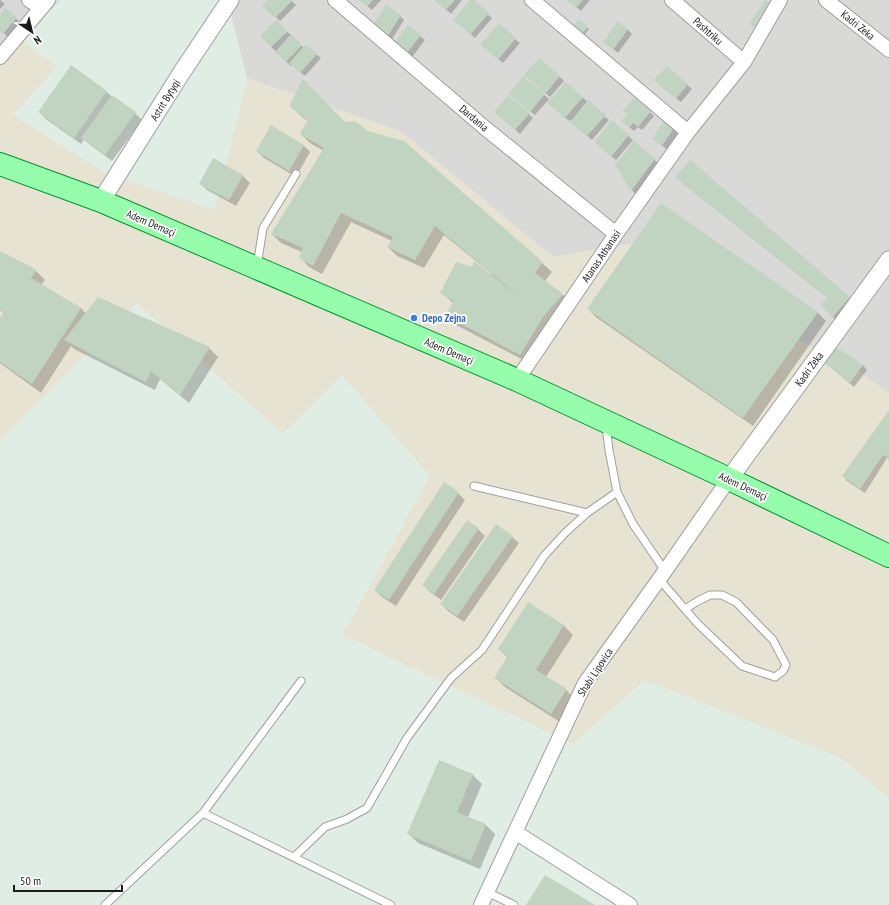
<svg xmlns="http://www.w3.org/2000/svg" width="889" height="905" font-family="'PT Sans Narrow',sans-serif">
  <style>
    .residential { fill: #d9d9d8 }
    .industrial { fill: #e7e3d2 }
    .shadow { fill: #0003 }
    .building { fill: #c1d4c2 }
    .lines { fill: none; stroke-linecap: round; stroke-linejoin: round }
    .service-casing { stroke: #9f9f9f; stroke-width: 9 }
    .minor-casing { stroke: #9f9f9f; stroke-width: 16 }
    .tertiary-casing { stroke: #9f9f9f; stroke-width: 19 }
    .primary-casing { stroke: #00932e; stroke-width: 24 }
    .service { stroke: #fff; stroke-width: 7 }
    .minor { stroke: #fff; stroke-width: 14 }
    .tertiary { stroke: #fff; stroke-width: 17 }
    .primary { stroke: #95fdac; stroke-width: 22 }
    .shop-dot { fill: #3f7fe0; stroke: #fff; stroke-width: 1.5 }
    .labels { text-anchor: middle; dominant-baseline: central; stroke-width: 3.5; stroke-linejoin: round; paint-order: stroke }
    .street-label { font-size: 11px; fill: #1b1b1b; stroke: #fff }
    .shop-label { font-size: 11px; font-weight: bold; fill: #366cbe; stroke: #fff; text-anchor: start }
  </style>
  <rect width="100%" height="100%" fill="#e0ede4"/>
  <path class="residential" d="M0,0H60L21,41L1,45H0Z
    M234,0H889V393L857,371L728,302L641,242L553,257L400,131L247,78L229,6Z"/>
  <path class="industrial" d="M21,41L57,66L13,115L103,172L215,210L247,78L400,131L553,257L641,242L728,302L857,371L889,393V798L841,758L645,680L573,744L343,635L430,476L342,375L283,434L137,303L0,441V45Z"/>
  <path class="shadow" d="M0,0L5,4L0,9Z
    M269,0H291L296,5L280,21L264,6Z
    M360,0H381L372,10Z
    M435,0H462L451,14Z
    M472,0L492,18L475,38L459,24Z
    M567,0H590L581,11Z
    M5,9L20,22L8,37L0,30V16Z
    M400,16L404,20L392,39L378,30Z
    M579,20L589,29L584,35L574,26Z
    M276,21L304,48L316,54L321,58L305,76L292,65L291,66L280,56L261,36Z
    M499,25L520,43L503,63L486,49Z
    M408,26L425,40L412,57L400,47Z
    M627,29L632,34L618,53L604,42Z
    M71,66L107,92L112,97L113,96L135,113L142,120L112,161L89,144L84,139L81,144L46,119L39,112Z
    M667,67L692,89L681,102L660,85Z
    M525,75L560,77L564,81L550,97Z
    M524,78L549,99L535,115L514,98Z
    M582,97L609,120L592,140L570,120L569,121L553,107Z
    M291,106L345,123L542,263L552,272L544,282L563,295L572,304L529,363L456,325L447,316L453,303L442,293L490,276L492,274L444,235L424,268L397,256L388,247L392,241L351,222L322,274L309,267L300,257L302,252L281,243L272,234L324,151L310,143L301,134L308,121L300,115Z
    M495,112L529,114L533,118L520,134Z
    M650,112L654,116L642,130L638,127L634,131L627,125Z
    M612,122L633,140L616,160L599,146Z
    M664,123L674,129L678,133L667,149L658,143Z
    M635,142L661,166L638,197L632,190L616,165Z
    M304,146L310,152L296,177L264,158L257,151Z
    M214,159L243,176L250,183L236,206L207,190L200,183Z
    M676,177L849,297L858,306L842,326L833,317L822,304L829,299L685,185Z
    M0,252L36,271L45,280L41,285L81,308L86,314L209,348L218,357L189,403L160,379L155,390L74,349L71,346L41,393L0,363V320L4,314L0,310Z
    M588,309L817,312L826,321L753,426L597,318Z
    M824,362L863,365L867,370L854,387Z
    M889,412V459L887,458L865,493L847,481L843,476Z
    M458,493L465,500L396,606L382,597L375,590Z
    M467,521L478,529L485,536L441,600L430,592L423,585Z
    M512,537L519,543L464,622L448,611L441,604Z
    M528,604L564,626L573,635L546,677L566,690L575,699L560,722L505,687L496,678L508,658L499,649Z
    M440,761L473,775L482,784L468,817L486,825L495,834L480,869L418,843L409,834Z"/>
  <path class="building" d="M268,0H293L275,18L262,6Z
    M359,0H373L367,7Z
    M434,0H455L446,10Z
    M470,0H474L489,13L471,34L453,20Z
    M566,0H583L576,8Z
    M765,0L772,4L755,28L749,24Z
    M386,5L401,15L388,36L372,26Z
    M5,8L17,17L3,34L0,31V14Z
    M579,19L588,27L582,34L573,26Z
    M276,20L288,31L271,47L260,36Z
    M618,21L628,29L613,50L603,42Z
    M499,23L516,38L498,60L480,45Z
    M408,25L421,35L407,53L394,43Z
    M291,34L302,45L286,62L275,52Z
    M306,44L317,54L300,73L289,63Z
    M539,58L560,76L546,93L524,75Z
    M71,65L107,91L74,138L38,112Z
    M667,66L688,84L676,99L654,80Z
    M523,76L545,94L530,112L509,94Z
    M303,79L345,122L355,121L368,131L404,141L543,262L535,273L563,294L543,317L520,355L446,316L453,301L440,293L456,262L472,267L474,261L520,297L435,226L415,260L387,247L393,237L341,213L313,266L299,258L303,248L271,234L324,148L300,134L308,120L289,106Z
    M566,82L583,97L565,118L547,103Z
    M112,95L136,112L105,155L81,138Z
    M508,95L530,113L515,130L494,112Z
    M634,97L651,111L638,127L633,123L629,128L621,121L627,114L623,111Z
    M588,100L606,115L587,136L570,122Z
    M612,120L629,135L611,157L594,142Z
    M664,121L674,128L662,146L652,139Z
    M271,125L304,145L289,171L256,151Z
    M634,141L655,159L631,191L615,165Z
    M213,158L243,175L229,200L199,184Z
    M690,160L850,297L832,318L821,304L828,298L675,177Z
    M661,203L818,312L743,418L587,309Z
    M0,251L37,270L31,278L81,308L32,384L0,362V318L4,313L0,310Z
    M98,297L210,347L180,395L151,371L146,382L64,340Z
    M836,347L863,365L850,383L823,362Z
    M889,410V458L883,455L860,489L842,476Z
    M444,482L459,492L389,600L374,590Z
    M467,520L479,528L434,594L422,585Z
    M496,524L513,536L457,616L440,604Z
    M528,602L564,625L536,670L567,689L551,714L494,678L508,656L498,649Z
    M439,760L473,774L457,812L486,824L471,861L407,834Z
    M545,875L595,905H526Z"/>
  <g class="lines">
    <g class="service-casing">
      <path id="service" d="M257,266L263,228L296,174
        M606,426L609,450L617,492L633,524L665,571
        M474,486L587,513
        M659,579L697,623L742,666L775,677L783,671L786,665L773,640L736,602L722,595H710L698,601L685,609
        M203,813L391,905
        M294,857L325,827L347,819L367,808L407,738L451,678L482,650L544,556L565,533L587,513L617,492
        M487,892L514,905
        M105,905L203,813L301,681"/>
    </g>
    <g class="minor-casing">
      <path id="minor" d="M29,0L41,8
        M335,0L485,128L616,234
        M532,0L688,132
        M672,0L744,62
        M826,0L889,50
        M0,57L48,0
        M517,380L616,234L688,132L744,62L780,0
        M515,832L630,905
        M481,905L585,683L665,571L729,479"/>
    </g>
    <g class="tertiary-casing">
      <path id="tertiary" d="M101,201L182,72L230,0
        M729,479L889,260"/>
    </g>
    <g class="primary-casing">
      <path id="primary" d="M0,164L101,201L517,380L729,479L889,556"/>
    </g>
    <use href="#service" class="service"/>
    <use href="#minor" class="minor"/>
    <use href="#tertiary" class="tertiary"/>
    <use href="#primary" class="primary"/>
  </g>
  <circle class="shop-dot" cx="414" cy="318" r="4"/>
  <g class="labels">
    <g class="street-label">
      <text transform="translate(858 25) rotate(39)">Kadri Zeka</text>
      <text transform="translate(708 31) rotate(41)">Pashtriku</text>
      <text transform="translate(165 100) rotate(-58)">Astrit Bytyqi</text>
      <text transform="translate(474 118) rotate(40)">Dardania</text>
      <text transform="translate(151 223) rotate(23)">Adem Demaçi</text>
      <text transform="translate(601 256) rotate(-56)">Atanas Athanasi</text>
      <text transform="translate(449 351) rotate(23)">Adem Demaçi</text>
      <text transform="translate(809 369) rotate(-54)">Kadri Zeka</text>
      <text transform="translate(743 486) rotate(25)">Adem Demaçi</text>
      <text transform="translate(595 672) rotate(-57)">Shabi Lipovica</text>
    </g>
    <g class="shop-label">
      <text x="422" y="318">Depo Zejna</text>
    </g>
  </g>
  <g transform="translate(32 32) rotate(145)" stroke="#ffffff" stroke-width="3" paint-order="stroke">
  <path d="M0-3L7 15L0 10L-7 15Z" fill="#1b1b1b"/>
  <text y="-6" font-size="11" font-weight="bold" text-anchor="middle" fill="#1b1b1b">N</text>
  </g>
  <path d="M14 885v6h108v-6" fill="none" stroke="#1b1b1b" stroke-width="2"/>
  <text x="20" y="885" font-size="12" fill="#1b1b1b" stroke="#ffffff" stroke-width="3" paint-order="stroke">50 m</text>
</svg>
